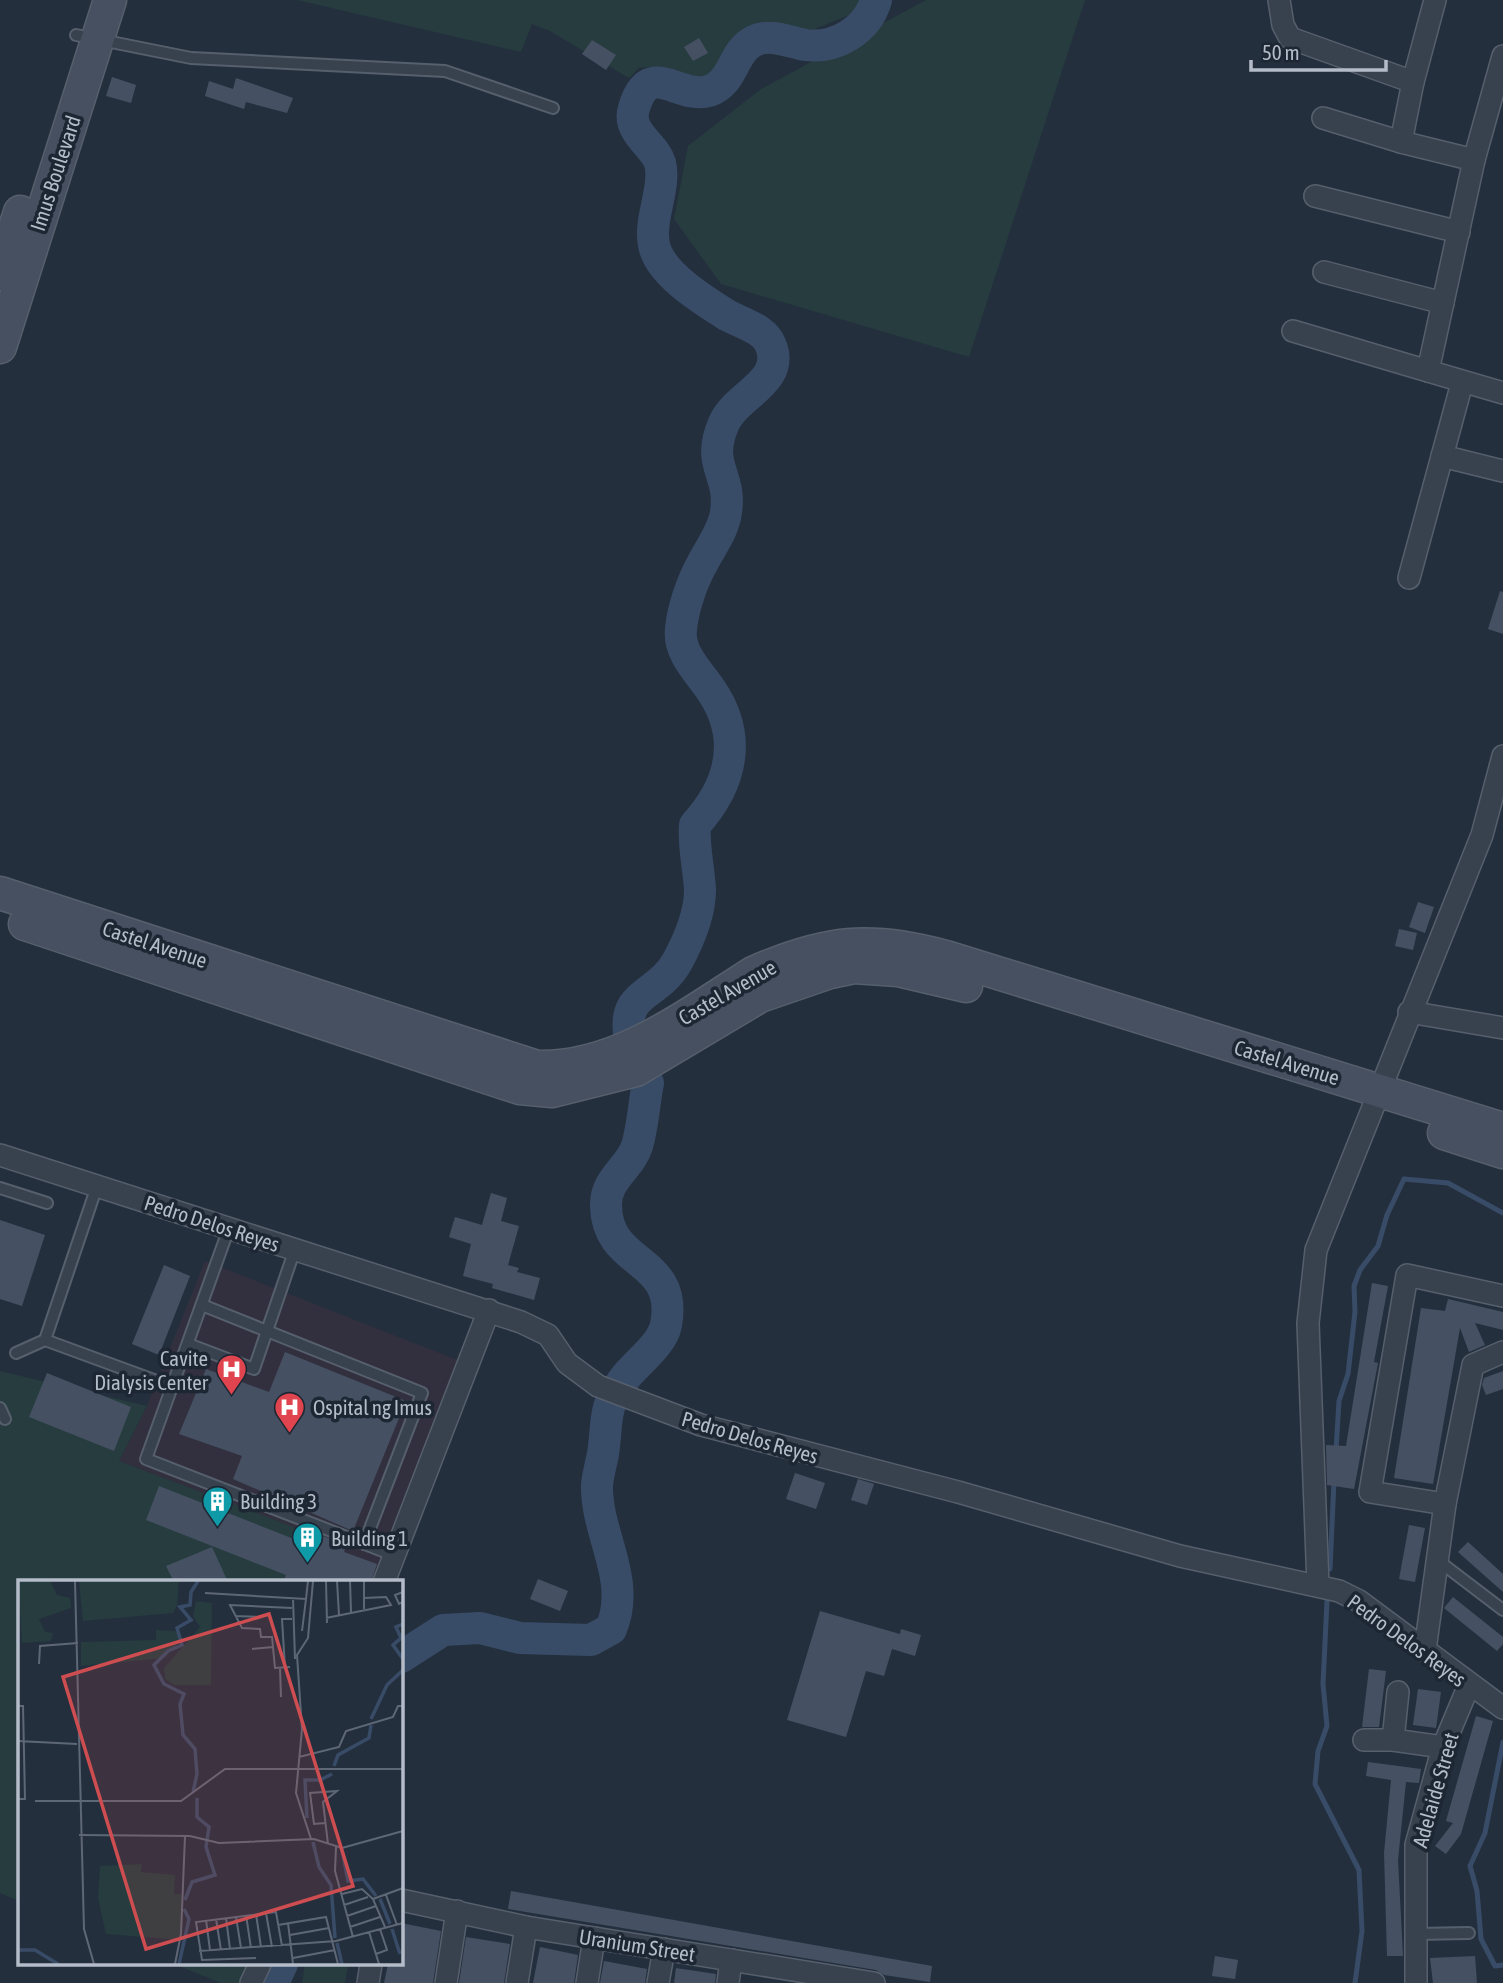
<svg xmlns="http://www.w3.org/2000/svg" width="1503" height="1983" font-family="'Asap Condensed',sans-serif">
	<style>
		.medical { fill: #32303f }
		.green { fill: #263c3f }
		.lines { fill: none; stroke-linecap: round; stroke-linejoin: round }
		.stream { stroke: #394c67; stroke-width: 5 }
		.river { stroke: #394c67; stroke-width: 32 }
		.building { fill: #455162 }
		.lane-casing { stroke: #565f6c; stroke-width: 14 }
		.street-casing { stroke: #565f6c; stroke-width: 24 }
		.secondary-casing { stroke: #565f6c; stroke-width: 35 }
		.lane { stroke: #38414e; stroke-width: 10 }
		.street { stroke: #38414e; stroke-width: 21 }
		.secondary { stroke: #465061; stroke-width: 32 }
		.labels { text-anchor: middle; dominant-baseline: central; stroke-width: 7; stroke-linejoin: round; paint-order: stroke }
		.street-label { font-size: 21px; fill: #b4bcc9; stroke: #1d2633 }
		.poi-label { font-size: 21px; fill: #b4bcc9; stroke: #1d2633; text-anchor: start }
		.inset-river { fill: none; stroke: #394c67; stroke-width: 3.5 }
		.inset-road { fill: none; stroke: #5e6776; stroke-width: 2 }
		.view { fill: #ce4d50; fill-opacity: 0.15; stroke: #ce4d50; stroke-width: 3.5 }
		.inset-edge { fill: none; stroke: #b4bcc9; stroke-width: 3.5 }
	</style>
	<rect width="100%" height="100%" fill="#242f3e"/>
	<!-- medical -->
	<path class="medical" d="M205,1261L475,1367L385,1582H327L341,1546L119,1461L147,1406Z"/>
	<!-- green -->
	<g class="green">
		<path d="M297,0H868L854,13L805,33L759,28L733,49L726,75L719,81L650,67L639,68L629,78L550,31L532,24L521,52Z"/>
		<path d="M926,0H1085L969,357L721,284L674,219L688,146L761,89Z"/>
		<path d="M0,1371L147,1406L119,1461L341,1545L327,1582H19V1901L0,1893Z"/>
		<path d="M174,1964H266L257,1983H221Z"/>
		<path d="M305,1964L348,1966L345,1983H302Z"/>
	</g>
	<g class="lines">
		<!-- stream -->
		<g class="stream">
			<path d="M1336,1450L1339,1401L1348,1374L1355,1312L1354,1286L1360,1270L1378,1246L1387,1215L1404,1179L1448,1183L1503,1213"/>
			<path d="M1330,1569L1334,1481"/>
			<path d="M1327,1601L1323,1684L1327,1726L1318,1751L1315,1784L1359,1870L1362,1931L1355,1983"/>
			<path d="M1503,1742L1485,1833L1470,1866L1477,1891L1481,1939L1495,1966L1503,1965"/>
		</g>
		<!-- river -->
		<g class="river">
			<path d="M629,1032C624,991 658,996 677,962C689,940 700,915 700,890C699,868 693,846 695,825C732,784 743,737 711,690C699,672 678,653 681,629C683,608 692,582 702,564C710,548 724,530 726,512C732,474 705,466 724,423C736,395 785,382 771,346C765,328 740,323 725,314C703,300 668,278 657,254C644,226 667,191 660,163C655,145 626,132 634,108C649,57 678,100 709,91C734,83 732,52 754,41C770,33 789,42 805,45C835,49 867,31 876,0"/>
			<path d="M401,1657L443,1630L480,1628L520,1638L591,1640L611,1629C632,1579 596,1535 597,1485C598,1475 601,1464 603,1454C608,1422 602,1409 624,1379C636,1363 662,1345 666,1325C679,1256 607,1268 606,1206C605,1179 630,1168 637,1146C643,1126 644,1103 648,1083"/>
			<path d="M273,1983L282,1964"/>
		</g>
	</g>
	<!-- building -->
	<g class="building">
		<path d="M699,38L708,53L693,61L684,47Z"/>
		<path d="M592,40L616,55L606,70L582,54Z"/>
		<path d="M112,77L136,85L131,103L106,96Z"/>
		<path d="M236,78L293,98L287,113L246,102L244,109L205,96L209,81L233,89Z"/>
		<path d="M1500,591L1503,592V634L1488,629Z"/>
		<path d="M1418,902L1434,907L1425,933L1409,927Z"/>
		<path d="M1399,929L1417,933L1413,950L1395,946Z"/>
		<path d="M491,1193L507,1198L501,1221L519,1226L508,1265L519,1268L517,1272L540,1278L534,1300L492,1288L493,1284L463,1276L471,1244L449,1237L455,1217L482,1225Z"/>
		<path d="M0,1220L45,1235L22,1306L0,1299Z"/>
		<path d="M164,1265L190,1276L159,1355L132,1344Z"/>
		<path d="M1372,1283L1388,1286L1374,1362L1378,1363L1354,1489L1327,1485L1326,1445L1346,1446Z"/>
		<path d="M1448,1299L1503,1312V1330L1475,1323L1485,1345L1469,1352L1460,1328L1433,1484L1394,1478L1421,1308L1445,1311Z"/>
		<path d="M285,1352L406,1401L353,1531L233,1479L242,1456L179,1434L206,1369L269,1392Z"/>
		<path d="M1503,1371V1389L1486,1395L1482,1385L1484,1378Z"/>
		<path d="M47,1373L131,1407L114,1451L29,1417Z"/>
		<path d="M795,1473L825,1483L816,1509L786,1499Z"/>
		<path d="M858,1479L874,1484L867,1505L851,1500Z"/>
		<path d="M159,1486L299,1541L304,1529L347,1545L344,1552L377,1564L371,1582H283L286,1575L146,1520Z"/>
		<path d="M1409,1525L1425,1528L1415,1582L1399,1579Z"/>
		<path d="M1468,1542L1503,1574V1592L1458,1552Z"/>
		<path d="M212,1547L228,1582H174L166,1566Z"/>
		<path d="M538,1579L568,1591L560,1611L530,1599Z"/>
		<path d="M1453,1597L1503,1637V1644L1497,1651L1444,1608Z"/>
		<path d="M820,1611L900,1634L901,1629L921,1635L915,1656L892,1649L884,1676L866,1671L846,1737L787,1720Z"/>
		<path d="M1369,1669L1386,1671L1379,1727H1362Z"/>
		<path d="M1418,1689L1441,1692L1436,1728L1413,1725Z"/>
		<path d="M1476,1716L1493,1721L1461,1834L1446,1854L1435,1846L1453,1823L1446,1821Z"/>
		<path d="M1368,1762L1421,1769L1419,1783L1406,1782L1398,1860L1403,1956H1387L1384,1853L1391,1780L1366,1776Z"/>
		<path d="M511,1891L932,1966L930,1982L884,1975L876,1970L508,1909Z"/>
		<path d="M401,1923L441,1931L433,1983H384L388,1964L401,1966Z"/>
		<path d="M466,1937L510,1944L504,1983H459Z"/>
		<path d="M540,1947L578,1955L574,1983H533Z"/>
		<path d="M1215,1956L1238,1960L1235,1979L1212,1976Z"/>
		<path d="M1475,1956L1477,1983H1433L1430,1958Z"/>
		<path d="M604,1961L647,1969L645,1983H600Z"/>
		<path d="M676,1968L716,1974L715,1983H674Z"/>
	</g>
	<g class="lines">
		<defs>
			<g id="lane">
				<path d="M76,35L191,58L445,71L553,108"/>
				<path d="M97,1186L45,1340L173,1387"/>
				<path d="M0,1188L47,1203"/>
				<path d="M229,1228L146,1459L393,1555"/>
				<path d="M202,1305L422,1393L364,1544"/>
				<path d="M188,1344L254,1369L295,1249"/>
				<path d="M16,1353L45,1340"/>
				<path d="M0,1408L5,1419"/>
				<path d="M1440,1562L1503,1610"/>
				<path d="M1416,1934L1469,1933"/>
			</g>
			<g id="street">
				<path d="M1279,0L1283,25L1290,38L1413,82L1401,142L1474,160L1428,371L1503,393"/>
				<path d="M1413,82L1435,0"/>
				<path d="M1323,118L1401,142"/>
				<path d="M1474,160L1503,56"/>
				<path d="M1315,196L1459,232"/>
				<path d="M1324,272L1443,303"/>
				<path d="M1293,331L1428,371"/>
				<path d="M1442,456L1503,471"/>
				<path d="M1409,578L1462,383"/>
				<path d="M1409,1012L1503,1028"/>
				<path d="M0,1155L521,1322L548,1335L567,1363L598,1386L701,1425L958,1492L1180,1556L1339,1591L1359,1601L1503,1708"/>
				<path d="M1445,1504L1370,1492L1407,1275L1503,1296"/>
				<path d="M384,1582L489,1310"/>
				<path d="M1318,1585L1308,1323L1316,1250L1482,835L1503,756"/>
				<path d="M1425,1650L1445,1504L1473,1365L1503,1352"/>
				<path d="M1398,1692L1393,1740L1443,1747"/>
				<path d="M1364,1740H1393"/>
				<path d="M401,1900L526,1927L874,1983"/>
				<path d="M251,1983L260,1964"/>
				<path d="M368,1983L371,1964"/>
				<path d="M446,1983L457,1911"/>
				<path d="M517,1983L526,1927"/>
				<path d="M587,1983L594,1938"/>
				<path d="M658,1983L664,1949"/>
				<path d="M728,1983L731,1960"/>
				<path d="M1416,1983V1845L1443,1747L1469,1685"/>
			</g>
			<g id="secondary">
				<path d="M0,274L20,212"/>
				<path d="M0,347L110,0"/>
				<path d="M0,893L537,1067C618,1069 688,1014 753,973C825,941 870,936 946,957L1503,1129"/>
				<path d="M25,924L495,1080L520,1088L552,1091L636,1070L760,996L830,972L854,967L898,970L966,986"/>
				<path d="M1444,1133L1503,1152"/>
			</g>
		</defs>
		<!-- lane casing -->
		<use href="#lane" class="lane-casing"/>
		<!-- street casing -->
		<use href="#street" class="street-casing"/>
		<!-- secondary casing -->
		<use href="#secondary" class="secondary-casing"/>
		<!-- lane -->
		<use href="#lane" class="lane"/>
		<!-- street -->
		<use href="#street" class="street"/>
		<!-- secondary -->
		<use href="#secondary" class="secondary"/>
	</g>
	<!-- icons -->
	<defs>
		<symbol id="hospital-pin" viewBox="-11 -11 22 30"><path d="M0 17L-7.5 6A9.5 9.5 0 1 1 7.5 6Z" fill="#e0444e" stroke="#1d2633"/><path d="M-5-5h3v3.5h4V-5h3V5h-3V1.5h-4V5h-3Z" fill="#fff"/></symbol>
		<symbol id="building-pin" viewBox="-11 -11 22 30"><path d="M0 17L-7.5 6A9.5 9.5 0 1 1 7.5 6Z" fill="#0f9aa8" stroke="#1d2633"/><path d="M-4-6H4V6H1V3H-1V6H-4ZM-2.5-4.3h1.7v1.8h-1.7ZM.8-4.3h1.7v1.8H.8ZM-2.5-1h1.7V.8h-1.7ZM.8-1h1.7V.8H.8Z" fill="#fff"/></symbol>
	</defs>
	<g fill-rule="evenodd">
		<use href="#hospital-pin" x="214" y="1352" width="35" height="47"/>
		<use href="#hospital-pin" x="272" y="1390" width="35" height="47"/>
		<use href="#building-pin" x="200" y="1484" width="35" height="47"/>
		<use href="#building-pin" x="290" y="1520" width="35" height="47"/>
	</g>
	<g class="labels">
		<!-- street labels -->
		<g class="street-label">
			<text transform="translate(55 173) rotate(-72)">Imus Boulevard</text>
			<text transform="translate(155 944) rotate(18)">Castel Avenue</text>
			<text transform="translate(727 992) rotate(-30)">Castel Avenue</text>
			<text transform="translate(1287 1062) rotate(17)">Castel Avenue</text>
			<text transform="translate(212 1223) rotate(18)">Pedro Delos Reyes</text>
			<text transform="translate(750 1437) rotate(16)">Pedro Delos Reyes</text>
			<text transform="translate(1407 1640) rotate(36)">Pedro Delos Reyes</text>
			<text transform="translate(1435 1790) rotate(-74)">Adelaide Street</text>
			<text transform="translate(637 1945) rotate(9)">Uranium Street</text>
		</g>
		<!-- poi labels -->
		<g class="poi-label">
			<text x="208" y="1358" text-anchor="end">Cavite<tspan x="208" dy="24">Dialysis Center</tspan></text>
			<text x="313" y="1407">Ospital ng Imus</text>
			<text x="240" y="1501">Building 3</text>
			<text x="331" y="1538">Building 1</text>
		</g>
	</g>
	<!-- overview -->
	<g transform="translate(18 1580)">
		<rect width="385" height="385" fill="#242f3e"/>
		<path d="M0,1H32L39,15L52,18L53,28L21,39L27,52L35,53L33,61L4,63ZM61,1H161L159,25L155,33L65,41ZM178,21L194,23L193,105H156L147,99L146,88L182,47L175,36ZM138,50L157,51L164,58L147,78L63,86V62L138,60ZM124,284L123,292L157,295L156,314H163V360L88,354L80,318L82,286Z" fill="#263c3f"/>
		<path class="inset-river" d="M385,44L378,47L383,58L375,65L385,79M353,139L369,105L385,90M316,186L320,175L351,158L353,145M175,212L179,194L177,169L165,155L162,124L166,114L146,104L136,85L150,71L164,65L159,48L173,40L162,27L172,25L173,12L180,1M289,238L287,200H302L314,194M295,262L301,287L313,305L317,358M324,270L330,301L345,299L358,316M362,319L372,344M167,320L174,302L197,295L188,267L191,247L179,237V218M374,349L382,374M319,363L324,384M0,370H17L40,384M161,384L171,339L166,329"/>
		<path class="inset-road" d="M57,1L66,349L76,384M308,1L309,43M319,1L321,35M332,1L333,32M346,1V29M385,12L377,15L381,24L385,22M187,13L288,19L290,1M275,18L277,79M217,36L242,37M308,38L373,25L368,17L346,18M284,51L288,19M234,69L255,67M21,84L22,66L60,63M272,87L257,88L254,57H243L242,49L224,48L212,25L274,28M262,88L263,117M267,88L264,39H274M0,126H5L7,219H0M0,161L59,164M281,177L321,167L328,151L375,137L380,126H385M17,221H163L207,189H385M307,243L296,244L292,213L319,211L305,222L310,264M61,255L172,256L201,263L296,259L324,268L385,251M293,259L278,213L284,149L279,75L290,58L295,1M318,267L317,291L335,357M324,314L344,309L355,319L367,347M368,315L379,345M355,319L385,308M326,325L350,317M248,333L254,367M238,334L243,367M228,335L233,368M329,336L358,326M218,337L223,368M208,338L212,369M198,339L203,370M188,340L192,370M270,343L275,384M260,345L308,337L320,384M332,347L362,337M351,352L361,384M272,355L311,348M181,371L318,361L385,343M358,374L369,370L362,349M238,378L184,380L178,342L258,332L264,366M275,378L317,370M157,384L163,354L167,256"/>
		<path class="view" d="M251,34L335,306L128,369L45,97Z"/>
		<rect width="385" height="385" class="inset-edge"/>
	</g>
	<!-- scale -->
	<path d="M1251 60v10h135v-10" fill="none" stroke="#b4bcc9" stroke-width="3.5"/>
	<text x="1262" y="60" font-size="21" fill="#b4bcc9" stroke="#1d2633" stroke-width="5" paint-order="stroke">50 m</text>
</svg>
